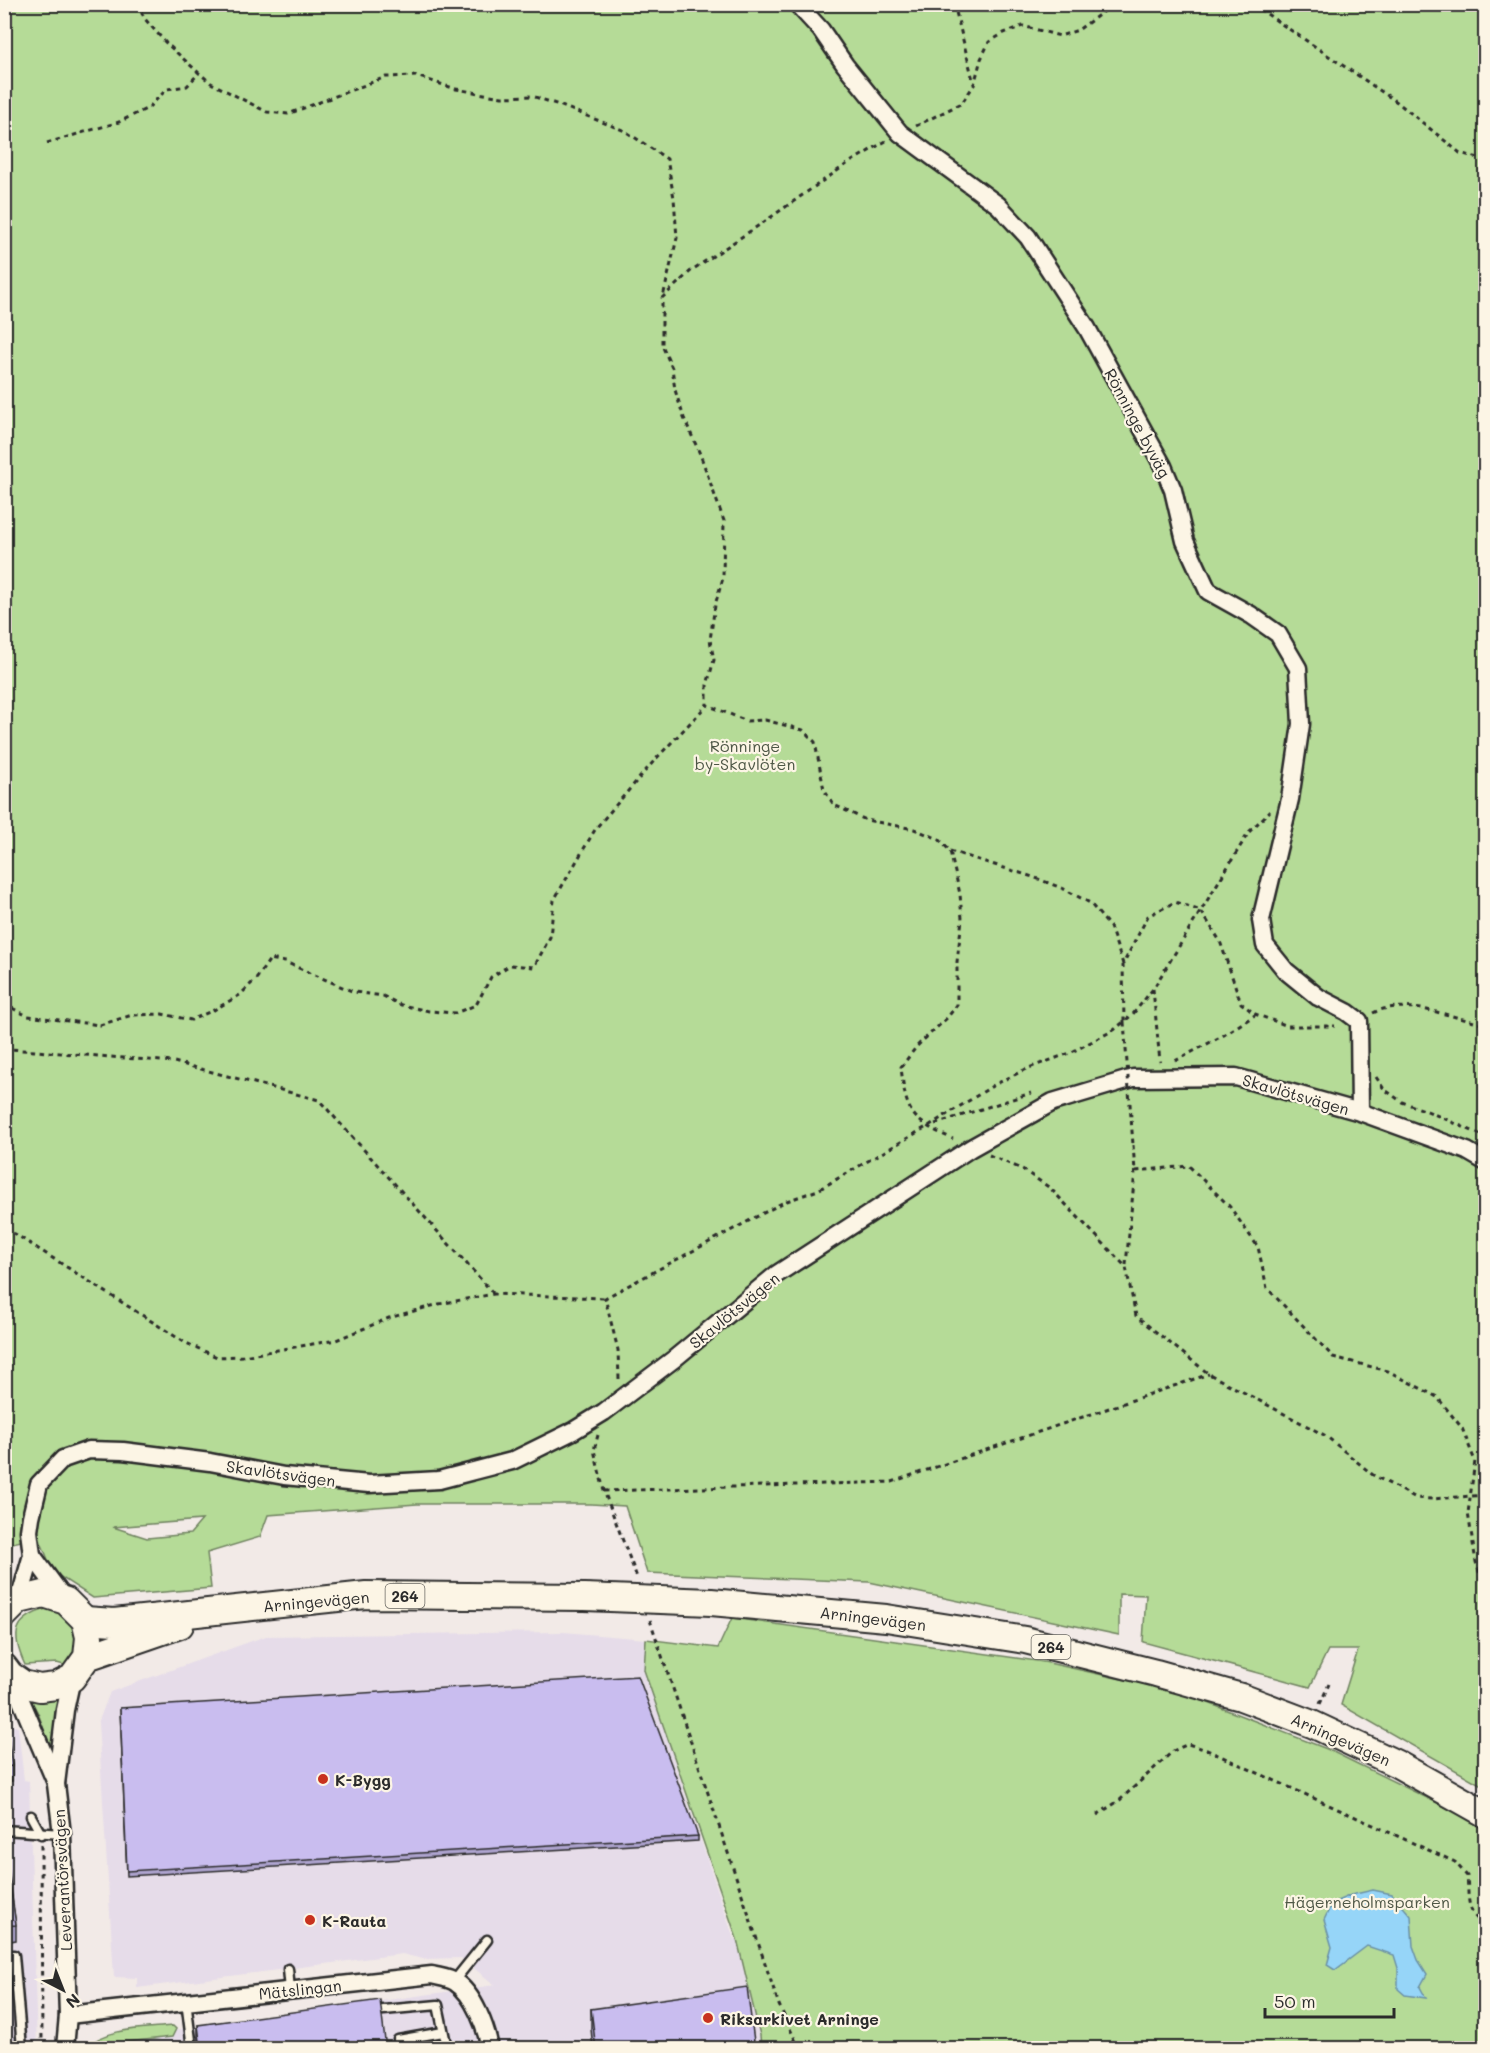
<svg xmlns="http://www.w3.org/2000/svg" width="1490" height="2053" font-family="Mali,sans-serif">
	<style>
		.built { fill: #e6dce9 }
		.green { fill: #b5db97; stroke: #708361; stroke-width: 1.5; fill-rule: evenodd }
		.water { fill: #96d5f8; stroke: #6b91a6; stroke-width: 1.5 }
		.lines { fill: none; stroke-linecap: round; stroke-linejoin: round }
		.service-casing { stroke: #2b2b2b; stroke-width: 13 }
		.minor-casing { stroke: #2b2b2b; stroke-width: 21 }
		.primary-casing { stroke: #2b2b2b; stroke-width: 30 }
		.path { stroke: #2b2b2b; stroke-width: 3; stroke-dasharray: 4.5 4.5; stroke-linecap: butt }
		.service { stroke: #fcf5e5; stroke-width: 8 }
		.minor { stroke: #fcf5e5; stroke-width: 16 }
		.primary { stroke: #fcf5e5; stroke-width: 26 }
		.path-bridge { stroke: #2b2b2b; stroke-width: 3; stroke-dasharray: 4.5 4.5; stroke-linecap: butt }
		.wall { fill: #ada3ce; stroke: #2b2b2b; stroke-width: 1.5 }
		.building { fill: #c9bdef; stroke: #2b2b2b; stroke-width: 1.5 }
		.poi-dot { fill: #c8321e; stroke: #fcf5e5; stroke-width: 2 }
		.labels { text-anchor: middle; dominant-baseline: central; stroke-width: 4.5; stroke-linejoin: round; paint-order: stroke }
		.shield { fill: #fcf5e5; stroke: #6a6863; stroke-width: 1.5 }
		.shield-label { font-size: 15px; font-weight: bold; fill: #2b2b2b }
		.street-label { font-size: 16px; fill: #2b2b2b; stroke: #fcf5e5 }
		.park-label { font-size: 16px; fill: #4e5746; stroke: #fcf5e5 }
		.poi-label { font-size: 16px; font-weight: bold; fill: #2b2b2b; stroke: #fcf5e5; text-anchor: start }
	</style>
	<rect width="100%" height="100%" fill="#f2eae7"/>
	<filter id="ink" filterUnits="userSpaceOnUse"><feTurbulence type="fractalNoise" baseFrequency=".0167" numOctaves="2"/><feDisplacementMap in="SourceGraphic" scale="12" xChannelSelector="R" yChannelSelector="G"/><feConvolveMatrix kernelMatrix="1 2 1 2 8 2 1 2 1" color-interpolation-filters="sRGB"/></filter>
	<g filter="url(#ink)">
		<!-- built -->
		<g class="built">
			<path d="M563,1632L646,1639L644,1670L734,1939H737L760,2035L761,2048H44L495,1985L461,1958L423,1959L402,1954L137,1988V1978L114,1977L98,1723L110,1692L266,1636Z"/>
			<path d="M4,1723L18,1727L24,1780L29,1781L37,2048H5Z"/>
		</g>
		<!-- green -->
		<g class="green">
			<path d="M5,5H1485V1787L1341,1705L1358,1650H1328L1310,1687L1143,1642L1146,1595L1119,1594V1635L869,1582L647,1573L625,1506L591,1504H417L268,1515L260,1537L207,1553L211,1588L93,1598L53,1572L39,1537L12,1543L8,1575L5,1578ZM202,1520L190,1534L147,1538L113,1527Z"/>
			<path d="M49,1608L64,1612L77,1625V1653L67,1666L57,1663L25,1665C10,1633 14,1618 49,1608Z"/>
			<path d="M732,1618L1044,1662L1180,1692L1327,1749L1464,1816L1485,1830V2047L1476,2048H761L760,2035L737,1939L644,1670L646,1639L718,1648Z"/>
			<path d="M28,1695L55,1696L59,1699L55,1725V1760L38,1713Z"/>
			<path d="M173,2026L176,2029L172,2037L109,2044V2048H85C108,2027 143,2029 173,2026Z"/>
		</g>
		<!-- water -->
		<path class="water" d="M1373,1890L1392,1894L1411,1916L1413,1946L1418,1960L1427,1974L1420,1987L1426,1998L1405,1995L1398,1989V1968L1394,1955L1367,1946L1335,1970L1327,1965L1332,1947L1324,1920L1332,1903L1351,1895Z"/>
		<g class="lines">
			<defs>
				<g id="service">
					<path d="M31,1816L41,1834"/>
					<path d="M4,1830L62,1834"/>
					<path d="M4,1955H14L22,2048"/>
					<path d="M288,1969L290,1990"/>
					<path d="M454,1981L487,1940"/>
					<path d="M186,2001L192,2048"/>
					<path d="M373,2011L438,2005L447,2048"/>
					<path d="M398,2040L443,2032"/>
				</g>
				<g id="minor">
					<path d="M797,4L821,30L845,65L900,133L998,205L1028,237L1087,328L1163,466L1173,490L1185,541L1208,591L1251,615L1278,634L1298,668L1301,724L1290,799L1261,920L1265,945L1286,971L1318,997L1347,1012L1359,1021L1360,1112"/>
					<path d="M32,1555L66,1601"/>
					<path d="M19,1600L32,1555L29,1531L31,1517L39,1484L63,1459L89,1450L123,1451L210,1462L284,1476L369,1484L439,1480L512,1461L573,1431L604,1412L674,1359L777,1274L971,1148L1053,1102L1133,1078L1236,1077L1360,1112L1467,1151L1486,1162"/>
					<path d="M11,1677L56,1783"/>
					<path d="M68,2015L432,1975C439,1977 449,1978 455,1982C474,1994 486,2028 490,2048"/>
					<path d="M65,2048L68,2015L62,1834L56,1784L65,1710L72,1678"/>
				</g>
				<g id="primary">
					<path d="M4,1615L19,1600L44,1594L66,1601L85,1620L89,1637L87,1657L72,1678L56,1686L40,1688L23,1684L10,1675L4,1667"/>
					<path d="M85,1620L114,1622L366,1595L585,1597L711,1602L886,1618L1025,1640L1156,1673L1241,1697L1312,1724L1397,1764L1486,1814"/>
					<path d="M87,1657L180,1625"/>
				</g>
			</defs>
			<!-- service casing -->
			<use href="#service" class="service-casing"/>
			<!-- minor casing -->
			<use href="#minor" class="minor-casing"/>
			<!-- primary casing -->
			<use href="#primary" class="primary-casing"/>
			<!-- path -->
			<g class="path">
				<path d="M137,4L145,19L165,42L199,73L211,83L267,112L288,114L386,77L416,76L456,89L502,97L532,96L559,105L625,131L667,159L674,198L677,238L663,297"/>
				<path d="M954,4L974,84"/>
				<path d="M1252,4L1397,102L1460,153L1486,160"/>
				<path d="M916,126L962,103L974,85L981,59L989,42L1004,33L1023,26L1060,36L1078,30L1114,4"/>
				<path d="M886,141L847,164L764,222L692,270L662,298V345L672,368L675,390L684,418L700,454L724,521L723,578L715,605L710,640L714,660L707,685V705L747,721L765,720L803,730L815,742L824,790L834,805L866,820L914,829L939,839L950,851L960,894L962,919L957,962V1005L947,1018L917,1046L901,1067C906,1113 910,1120 953,1139"/>
				<path d="M47,143L119,122L148,108L167,89L187,86L199,73"/>
				<path d="M950,851L1033,877L1064,889L1090,903L1110,927L1123,964"/>
				<path d="M1153,989L1160,1062"/>
				<path d="M4,1004L28,1016L100,1025L132,1015L162,1014L191,1020L214,1010L240,995L257,978L270,959L285,962L354,992L383,996L401,1005L429,1011L455,1013L476,1005L491,977L510,965L534,967L550,937L554,900L596,828L654,761L707,705"/>
				<path d="M1373,1013C1402,997 1455,1018 1486,1025"/>
				<path d="M1124,1022L1123,964L1148,916L1175,902L1201,911L1220,941L1241,1003L1255,1014L1288,1026H1335"/>
				<path d="M4,1051L10,1049L174,1062L319,1100L494,1294"/>
				<path d="M1175,1061L1224,1035L1255,1015"/>
				<path d="M1376,1077L1384,1089L1402,1102L1427,1111L1486,1137"/>
				<path d="M935,1124L1031,1093"/>
				<path d="M1133,1145L1135,1171L1189,1166L1230,1207L1258,1247L1267,1288L1333,1357L1388,1371L1437,1397L1462,1428L1475,1461L1468,1513L1476,1562L1486,1594"/>
				<path d="M989,1155L1022,1169L1050,1188L1126,1267L1136,1316L1209,1374L1326,1436L1373,1475L1416,1498L1432,1499L1486,1495"/>
				<path d="M4,1231L15,1234L184,1342L217,1357L243,1356L336,1340L389,1318L439,1304L494,1294L605,1298"/>
				<path d="M1126,1265L1135,1171"/>
				<path d="M619,1379L618,1350L605,1298L784,1202L818,1190L930,1125L994,1085L1026,1069L1070,1053L1114,1030L1133,1014L1153,989L1249,832L1270,811"/>
				<path d="M598,1435L594,1450L604,1491L638,1580"/>
				<path d="M604,1491L892,1482L1209,1374"/>
				<path d="M650,1620L779,2005L799,2048"/>
				<path d="M1320,1704L1329,1684"/>
				<path d="M1097,1815L1120,1800L1173,1751L1188,1744L1207,1750L1455,1862L1467,1876C1469,1894 1465,1916 1486,1924"/>
				<path d="M41,1845L42,2048"/>
			</g>
			<!-- service -->
			<use href="#service" class="service"/>
			<!-- minor -->
			<use href="#minor" class="minor"/>
			<!-- primary -->
			<use href="#primary" class="primary"/>
			<!-- path-bridge -->
			<path class="path-bridge" d="M1124,1022L1133,1145"/>
		</g>
		<!-- wall -->
		<g class="wall">
			<path d="M120,1708L698,1836V1841L127,1876Z"/>
			<path d="M4,1719L12,1766V1781L4,1782Z"/>
			<path d="M5,1846L16,1925V1940L4,1942Z"/>
			<path d="M591,2009L755,2049H593L591,2029Z"/>
			<path d="M198,2025L386,2049H198Z"/>
		</g>
		<!-- building -->
		<g class="building">
			<path d="M638,1676L698,1836L127,1871L120,1708Z"/>
			<path d="M4,1719H6L12,1766L4,1767Z"/>
			<path d="M4,1846L16,1925L4,1926Z"/>
			<path d="M747,1987L755,2049H596L591,2009Z"/>
			<path d="M380,2000L386,2049H201L198,2025Z"/>
			<path d="M1485,2042V2049H1443V2045Z"/>
		</g>
	</g>
	<!-- markers -->
	<g class="poi-dot">
		<circle cx="323" cy="1779" r="6"/>
		<circle cx="310" cy="1920" r="6"/>
		<circle cx="708" cy="2018" r="6"/>
	</g>
	<g class="labels">
		<!-- shield labels -->
		<g class="shield">
			<rect x="385.5" y="1584" width="39" height="24" rx="4.5"/>
			<rect x="1031.5" y="1635" width="39" height="24" rx="4.5"/>
		</g>
		<g class="shield-label">
			<text x="405" y="1596">264</text>
			<text x="1051" y="1647">264</text>
		</g>
		<!-- street labels -->
		<g class="street-label">
			<text transform="translate(1138 423) rotate(62)">Rönninge byväg</text>
			<text transform="translate(1296 1094) rotate(16)">Skavlötsvägen</text>
			<text transform="translate(734 1310) rotate(-39)">Skavlötsvägen</text>
			<text transform="translate(281 1473) rotate(8)">Skavlötsvägen</text>
			<text transform="translate(316 1601) rotate(-5)">Arningevägen</text>
			<text transform="translate(873 1618) rotate(7)">Arningevägen</text>
			<text transform="translate(1341 1739) rotate(24)">Arningevägen</text>
			<text transform="translate(62 1880) rotate(-93)">Leverantörsvägen</text>
			<text transform="translate(300 1989) rotate(-6)">Mätslingan</text>
		</g>
		<!-- park labels -->
		<g class="park-label">
			<text x="745" y="745">Rönninge<tspan x="745" dy="18">by-Skavlöten</tspan></text>
			<text x="1367" y="1901">Hägerneholmsparken</text>
		</g>
		<!-- poi labels -->
		<g class="poi-label">
			<text x="335" y="1779">K-Bygg</text>
			<text x="322" y="1920">K-Rauta</text>
			<text x="720" y="2018">Riksarkivet Arninge</text>
		</g>
	</g>
	<!-- margin -->
	<rect width="1490" height="2053" fill="none" stroke="#fcf5e5" stroke-width="24"/>
	<rect x="12" y="12" width="1466" height="2029" fill="none" stroke="#2b2b2b" stroke-width="2" filter="url(#ink)"/>
	<!-- north arrow -->
	<g transform="translate(63 1990) rotate(138)" stroke="#fcf5e5" stroke-width="4.5" paint-order="stroke">
	<path d="M0-4.5L10 22L0 15L-10 22Z" fill="#2b2b2b"/>
	<text y="-9" font-size="16" font-weight="bold" text-anchor="middle" fill="#2b2b2b">N</text>
	</g>
	<!-- scale -->
	<path d="M1265 2008v9h129v-9" fill="none" stroke="#2b2b2b" stroke-width="3"/>
	<text x="1274" y="2008" font-size="18" fill="#2b2b2b" stroke="#fcf5e5" stroke-width="4.5" paint-order="stroke">50 m</text>
</svg>
